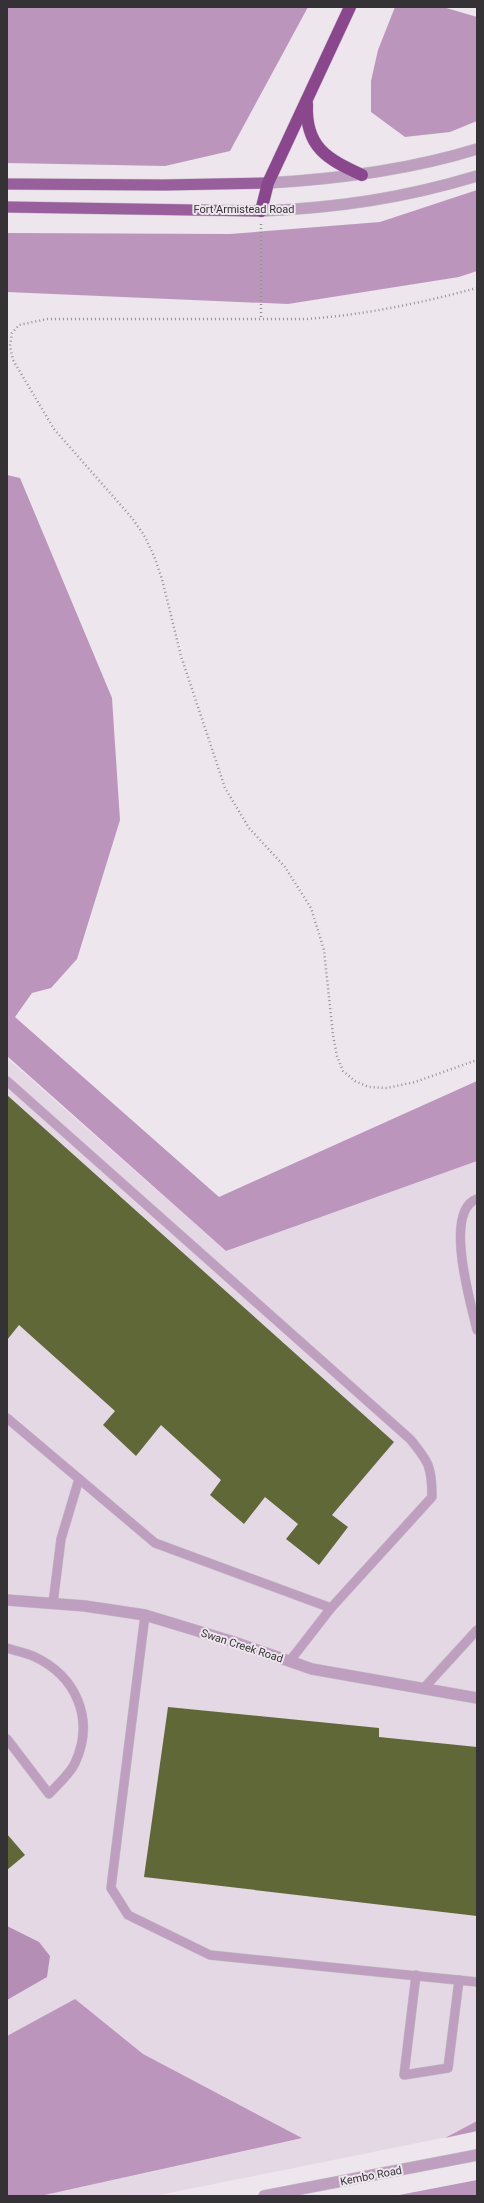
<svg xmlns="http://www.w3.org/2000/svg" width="484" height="2203" font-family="Roboto,sans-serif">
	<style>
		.built { fill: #e5d8e5 }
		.forest { fill: #bc95bd }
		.water { fill: #b48eb5 }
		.building { fill: #616837 }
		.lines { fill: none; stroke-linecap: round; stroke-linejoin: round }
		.service-casing { stroke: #c8c2c8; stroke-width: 10 }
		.minor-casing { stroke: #c8c2c8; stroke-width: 12 }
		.tertiary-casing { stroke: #c8c2c8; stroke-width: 12 }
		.primary-casing { stroke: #c8c2c8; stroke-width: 12 }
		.motorway-casing { stroke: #c8c2c8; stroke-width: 13 }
		.path { stroke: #979297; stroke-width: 2.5; stroke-dasharray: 1 3; stroke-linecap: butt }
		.service { stroke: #bf9fc0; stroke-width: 9 }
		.minor { stroke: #bf9fc0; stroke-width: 11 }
		.tertiary { stroke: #bf9fc0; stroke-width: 11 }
		.primary { stroke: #995f9c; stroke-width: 11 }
		.motorway { stroke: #8b478e; stroke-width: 12 }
		.labels { text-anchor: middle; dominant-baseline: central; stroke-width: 4; stroke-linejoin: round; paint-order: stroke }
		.street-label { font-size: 11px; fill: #353235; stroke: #ede6ed }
	</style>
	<rect width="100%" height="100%" fill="#ede6ed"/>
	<!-- built -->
	<path class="built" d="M7,1058L226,1251L477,1161V2131L154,2196H7Z"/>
	<!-- forest -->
	<g class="forest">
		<path d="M7,7H308L230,151L165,166L7,163Z"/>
		<path d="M395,7H443L477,17V121L450,132L405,137L371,112V81L378,50Z"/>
		<path d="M477,190V271L459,277L288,304L7,292V233L230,234L380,222Z"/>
		<path d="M7,475L20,478L112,698L120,820L77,959L51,988L32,993L15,1017L219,1197L477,1081V1161L226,1251L7,1056Z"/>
		<path d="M75,1999L143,2054L302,2138L40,2196H7V2036Z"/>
		<path d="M477,2121V2131L445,2138Z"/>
		<path d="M477,2180V2196H394Z"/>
	</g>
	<!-- water -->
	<path class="water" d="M7,1926L39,1942L50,1956L47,1977L7,2000Z"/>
	<!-- building -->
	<g class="building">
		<path d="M7,1095L394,1442L332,1515L348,1527L319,1565L286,1539L298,1524L265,1497L244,1524L210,1495L221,1480L161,1425L136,1456L103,1425L115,1411L19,1325L7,1340Z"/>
		<path d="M168,1707L379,1728V1737L477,1747V1916L144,1877Z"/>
		<path d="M7,1834L25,1855L7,1870Z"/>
	</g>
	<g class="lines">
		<defs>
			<g id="service">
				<path d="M7,1081L410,1439C429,1462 432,1467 432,1497L331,1608L289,1662"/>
				<path d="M477,1199C443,1211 471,1304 477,1330"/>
				<path d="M7,1418L155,1543L331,1608"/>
				<path d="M53,1603L61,1539L79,1479"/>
				<path d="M145,1615L111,1888L128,1915L210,1955L477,1982"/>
				<path d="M7,1648C16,1651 25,1653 33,1656C77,1676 95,1720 75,1763C70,1774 57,1785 49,1794L7,1739"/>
				<path d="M423,1689L477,1630"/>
				<path d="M416,1975L404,2075L448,2068L459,1980"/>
			</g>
			<g id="minor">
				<path d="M7,1600L85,1606L145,1615L234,1642L312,1669L477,1698"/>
				<path d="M264,2196L477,2155"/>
			</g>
			<g id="tertiary">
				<path d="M268,183C339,179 409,170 477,149"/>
				<path d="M261,211C337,208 404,198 477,176"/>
			</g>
			<g id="primary">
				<path d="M7,184L164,185L268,183"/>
				<path d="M7,207L261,211"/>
			</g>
			<g id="motorway">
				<path d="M307,104C305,147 327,159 362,175"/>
				<path d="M261,211L268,183L350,7"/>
			</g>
		</defs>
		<!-- service casing -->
		<use href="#service" class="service-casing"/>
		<!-- minor casing -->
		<use href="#minor" class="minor-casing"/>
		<!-- tertiary casing -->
		<use href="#tertiary" class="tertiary-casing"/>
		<!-- primary casing -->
		<use href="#primary" class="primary-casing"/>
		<!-- motorway casing -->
		<use href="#motorway" class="motorway-casing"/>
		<!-- path -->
		<g class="path">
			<path d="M261,224V319"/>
			<path d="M477,288C421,303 364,315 306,319H47L19,325L12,333L10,346L13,360L54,429L132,518L144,535L154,556L162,579L181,656L225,788L249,828L285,867L311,908L324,950L333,1035L337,1056L343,1071L355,1081L369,1087L387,1088L415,1082L477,1060"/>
		</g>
		<!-- service -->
		<use href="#service" class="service"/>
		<!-- minor -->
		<use href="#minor" class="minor"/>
		<!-- tertiary -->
		<use href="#tertiary" class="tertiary"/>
		<!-- primary -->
		<use href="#primary" class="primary"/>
		<!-- motorway -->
		<use href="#motorway" class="motorway"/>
	</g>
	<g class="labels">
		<!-- street labels -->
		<g class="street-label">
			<text x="244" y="209">Fort Armistead Road</text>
			<text transform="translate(242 1646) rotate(18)">Swan Creek Road</text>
			<text transform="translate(371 2176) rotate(-11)">Kembo Road</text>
		</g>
	</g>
	<!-- border -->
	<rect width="484" height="2203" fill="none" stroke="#353235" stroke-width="16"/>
</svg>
